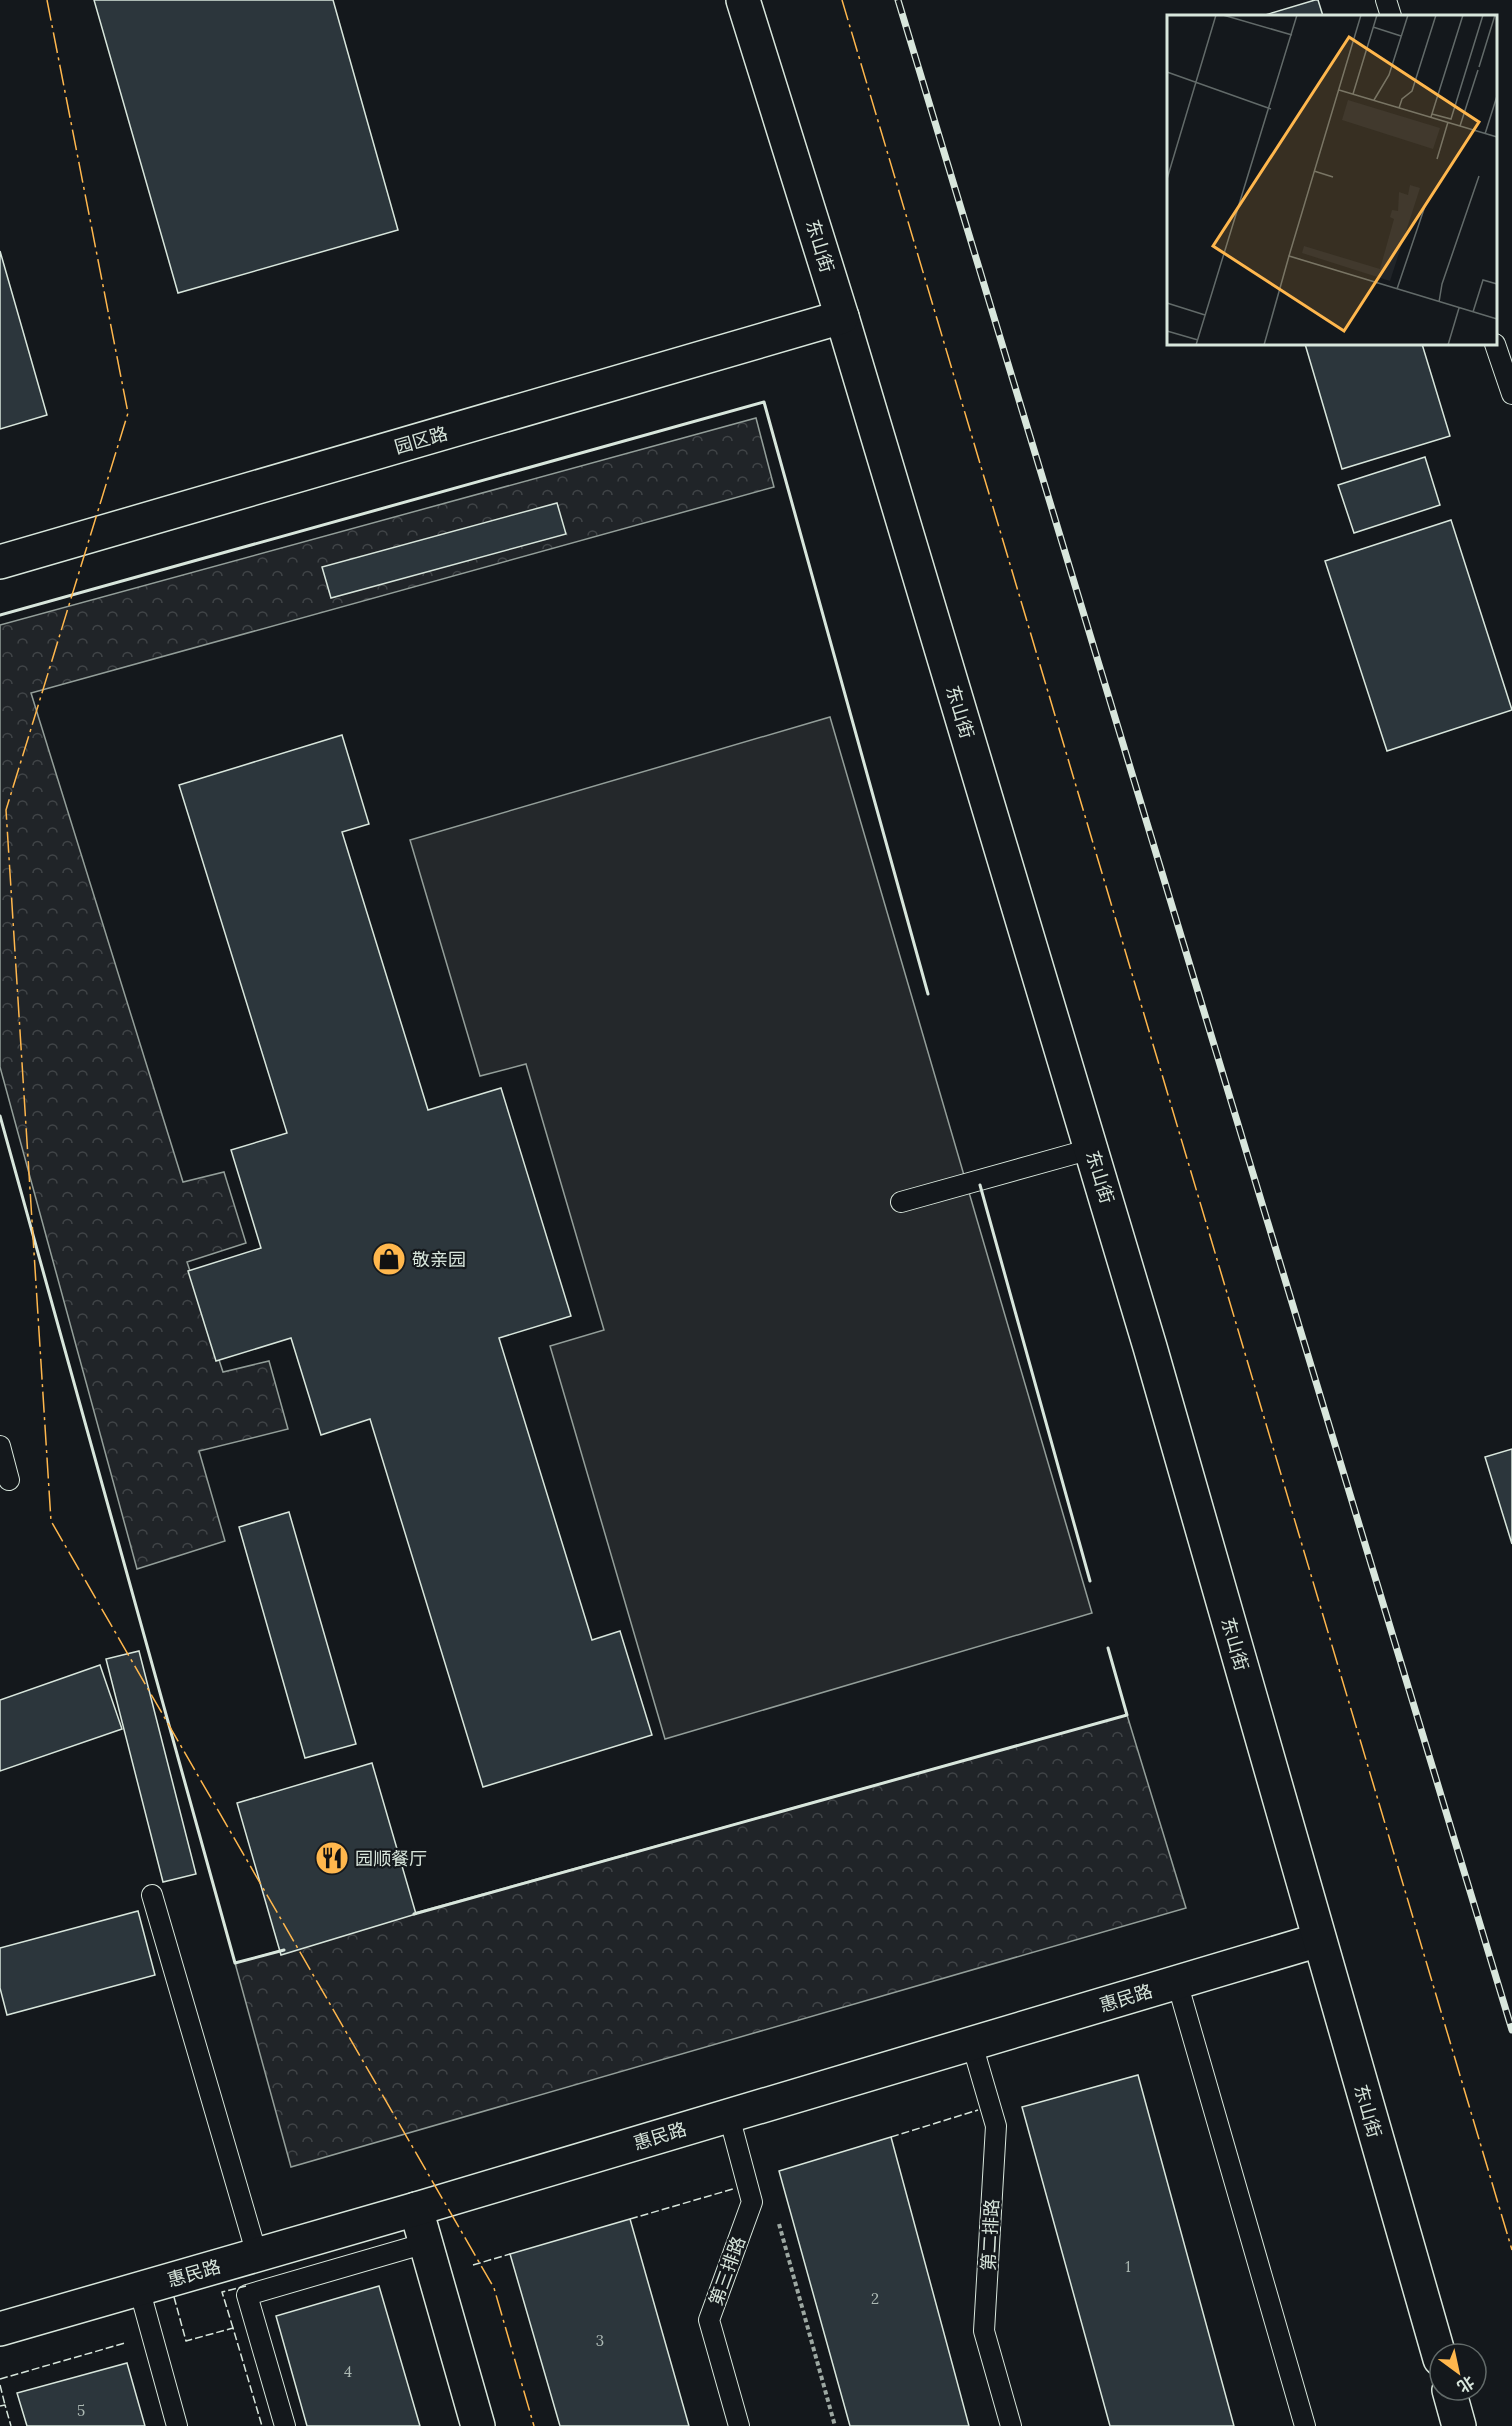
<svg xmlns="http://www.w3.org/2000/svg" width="1512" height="2426" font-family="Lora,'Noto Sans SC',serif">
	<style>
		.forest { fill: url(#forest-crowns); stroke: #939e99; stroke-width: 1.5 }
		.parking { fill: #24282b; stroke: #939e99; stroke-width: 1.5 }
		.building { fill: #2c363c; stroke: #d8e6dc; stroke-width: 1.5 }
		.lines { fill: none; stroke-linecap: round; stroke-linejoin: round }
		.service-casing { stroke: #d8e6dc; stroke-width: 22 }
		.minor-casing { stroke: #d8e6dc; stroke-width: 36 }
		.tertiary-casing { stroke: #d8e6dc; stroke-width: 36 }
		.secondary-casing { stroke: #d8e6dc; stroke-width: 36 }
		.trunk-casing { stroke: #d8e6dc; stroke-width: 36 }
		.path { stroke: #9da8a2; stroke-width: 4; stroke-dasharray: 4.5 3; stroke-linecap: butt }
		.service { stroke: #14181c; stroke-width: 20 }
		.minor { stroke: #14181c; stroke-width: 33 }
		.tertiary { stroke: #14181c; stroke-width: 33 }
		.secondary { stroke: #14181c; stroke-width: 33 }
		.trunk { stroke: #14181c; stroke-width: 33 }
		.rail-casing { stroke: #d8e6dc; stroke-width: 7 }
		.rail { stroke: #14181c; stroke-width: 4.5; stroke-dasharray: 14; stroke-linecap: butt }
		.fence { stroke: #d8e6dc; stroke-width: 1.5; stroke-dasharray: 8 3; stroke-linecap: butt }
		.wall { stroke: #d8e6dc; stroke-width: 3 }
		.power { stroke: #ffb74d; stroke-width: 1.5; stroke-dasharray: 21 4.5 3 4.5; stroke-linecap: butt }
		.labels { text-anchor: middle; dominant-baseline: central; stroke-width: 4.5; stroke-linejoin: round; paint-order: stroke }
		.number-label { font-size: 15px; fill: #adbab4 }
		.street-label { font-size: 18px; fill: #d8e6dc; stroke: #14181c }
		.poi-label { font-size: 18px; fill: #d8e6dc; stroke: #14181c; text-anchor: start }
		.inset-road { fill: none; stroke: #626a69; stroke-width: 1.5 }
		.view { fill: #ffb74d; fill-opacity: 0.15; stroke: #ffb74d; stroke-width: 3 }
		.inset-edge { fill: none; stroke: #d8e6dc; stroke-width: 3 }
	</style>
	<defs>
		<pattern id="forest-crowns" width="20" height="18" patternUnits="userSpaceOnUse" patternTransform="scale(1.5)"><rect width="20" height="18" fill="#202428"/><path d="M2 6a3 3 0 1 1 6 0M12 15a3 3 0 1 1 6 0" fill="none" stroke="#404447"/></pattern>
	</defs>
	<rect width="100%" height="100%" fill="#14181c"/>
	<!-- forest -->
	<g class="forest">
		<path d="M756,418L774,487L31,693L183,1182L224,1172L246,1243L187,1262L223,1372L269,1361L288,1429L199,1451L225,1541L137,1569L0,1067V625Z"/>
		<path d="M1127,1715L1186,1908L291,2167L235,1963Z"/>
	</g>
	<!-- parking -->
	<path class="parking" d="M830,717L1092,1613L665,1739L550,1346L604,1330L526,1064L480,1076L410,840Z"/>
	<!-- building -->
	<g class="building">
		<path d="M94,0H333L398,230L178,293Z"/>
		<path d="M1318,0L1323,16H1262L1315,0Z"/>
		<path d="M0,251L47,415L0,429Z"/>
		<path d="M1305,344H1422L1450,436L1342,469Z"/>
		<path d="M1425,457L1440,505L1354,533L1338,485Z"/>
		<path d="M557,503L566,534L331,598L322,567Z"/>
		<path d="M1451,520L1512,710L1387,751L1325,561Z"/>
		<path d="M342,735L369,824L342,832L428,1110L501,1088L571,1316L499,1338L592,1640L620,1631L652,1735L483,1787L370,1419L321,1435L291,1338L216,1361L188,1271L261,1248L231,1150L287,1133L179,785Z"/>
		<path d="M1512,1449V1544L1485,1457Z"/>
		<path d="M289,1512L356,1744L305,1758L239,1527Z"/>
		<path d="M139,1651L196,1874L163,1882L106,1659Z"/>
		<path d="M100,1665L122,1729L0,1771V1700Z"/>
		<path d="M372,1763L416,1914L281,1955L237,1803Z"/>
		<path d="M138,1911L155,1975L7,2015L0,1988V1948Z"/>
		<path d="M1138,2075L1234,2426H1110L1022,2107Z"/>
		<path d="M891,2137L969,2426H850L779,2171Z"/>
		<path d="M630,2219L689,2426H560L510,2254Z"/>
		<path d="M379,2286L420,2426H307L276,2316Z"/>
		<path d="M127,2363L145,2426H27L17,2393Z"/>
	</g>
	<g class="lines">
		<defs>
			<g id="service">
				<path d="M1386,0L1391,16"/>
				<path d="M1495,344L1512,394"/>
				<path d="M901,1202L1091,1149"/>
				<path d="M0,1446L9,1480"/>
				<path d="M152,1895L257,2255"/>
				<path d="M1177,1982L1305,2426"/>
				<path d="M972,2044L996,2126L984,2331L1011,2426"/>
				<path d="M729,2116L752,2202L709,2320L739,2426"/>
				<path d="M139,2288L177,2426"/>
				<path d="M285,2426L247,2295L426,2243"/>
			</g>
			<path id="minor" d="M416,2209L478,2426"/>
			<path id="tertiary" d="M0,2329L416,2209L1319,1940"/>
			<g id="secondary">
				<path d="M842,317L1150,1347L1440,2359"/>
				<path d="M1449,2390L1459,2426"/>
			</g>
			<path id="trunk" d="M0,562L842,317L743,0"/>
		</defs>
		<!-- service casing -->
		<use href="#service" class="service-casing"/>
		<!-- minor casing -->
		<use href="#minor" class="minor-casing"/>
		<!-- tertiary casing -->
		<use href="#tertiary" class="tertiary-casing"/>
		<!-- secondary casing -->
		<use href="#secondary" class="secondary-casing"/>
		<!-- trunk casing -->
		<use href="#trunk" class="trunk-casing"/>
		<!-- path -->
		<path class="path" d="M779,2224L835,2426"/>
		<!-- service -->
		<use href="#service" class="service"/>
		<!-- minor -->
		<use href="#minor" class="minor"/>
		<!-- tertiary -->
		<use href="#tertiary" class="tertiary"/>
		<!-- secondary -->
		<use href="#secondary" class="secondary"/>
		<!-- trunk -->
		<use href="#trunk" class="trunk"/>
		<defs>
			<path id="rail" d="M898,0L1512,2030"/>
		</defs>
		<!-- rail casing -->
		<use href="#rail" class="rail-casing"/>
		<!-- rail -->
		<use href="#rail" class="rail"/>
		<!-- fence -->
		<g class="fence">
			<path d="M891,2137L978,2110"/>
			<path d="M630,2219L733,2189"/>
			<path d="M473,2265L510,2254"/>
			<path d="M174,2297L186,2341L233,2328L262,2426"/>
			<path d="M233,2328L222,2292L246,2286"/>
			<path d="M0,2379L125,2343"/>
			<path d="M0,2385L5,2405"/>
			<path d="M0,2406L5,2405L11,2426"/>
		</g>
		<!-- wall -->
		<g class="wall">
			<path d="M0,615L764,402L928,994"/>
			<path d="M0,1116L235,1963L284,1950"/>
			<path d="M980,1185L1090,1581"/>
			<path d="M414,1914L1127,1715L1108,1648"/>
		</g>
		<!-- power -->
		<g class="power">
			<path d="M47,0L128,413L6,810L51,1521L494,2288L534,2426"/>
			<path d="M842,0L1512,2250"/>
		</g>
	</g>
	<!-- icons -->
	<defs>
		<symbol id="shop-disc" viewBox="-11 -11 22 22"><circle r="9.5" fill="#ffb74d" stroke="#14181c"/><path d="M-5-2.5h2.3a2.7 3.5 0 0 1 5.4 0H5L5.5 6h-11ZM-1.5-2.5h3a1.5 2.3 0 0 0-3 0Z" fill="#111"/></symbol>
		<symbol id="restaurant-disc" viewBox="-11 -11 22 22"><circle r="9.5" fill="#ffb74d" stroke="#14181c"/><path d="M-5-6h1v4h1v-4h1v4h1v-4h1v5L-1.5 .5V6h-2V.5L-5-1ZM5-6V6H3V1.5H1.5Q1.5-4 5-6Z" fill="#111"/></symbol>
	</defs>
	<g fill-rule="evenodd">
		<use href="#shop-disc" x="370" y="1240" width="38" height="38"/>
		<use href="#restaurant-disc" x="313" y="1839" width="38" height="38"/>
	</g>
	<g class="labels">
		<!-- number labels -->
		<g class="number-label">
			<text x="1128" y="2266">1</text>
			<text x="875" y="2298">2</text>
			<text x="600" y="2340">3</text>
			<text x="348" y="2371">4</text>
			<text x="81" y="2410">5</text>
		</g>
		<!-- street labels -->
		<g class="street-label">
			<text transform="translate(820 246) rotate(73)">东山街</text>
			<text transform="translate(421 440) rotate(-16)">园区路</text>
			<text transform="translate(960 712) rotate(73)">东山街</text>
			<text transform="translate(1100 1177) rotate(73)">东山街</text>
			<text transform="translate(1235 1644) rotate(74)">东山街</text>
			<text transform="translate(1126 1998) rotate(-17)">惠民路</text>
			<text transform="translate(1368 2111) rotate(74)">东山街</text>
			<text transform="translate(660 2136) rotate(-17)">惠民路</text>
			<text transform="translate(990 2235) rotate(-87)">第二排路</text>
			<text transform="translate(727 2271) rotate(-70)">第三排路</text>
			<text transform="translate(194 2273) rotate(-16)">惠民路</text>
		</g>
		<!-- poi labels -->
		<g class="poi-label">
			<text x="412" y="1259">敬亲园</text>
			<text x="355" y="1858">园顺餐厅</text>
		</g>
	</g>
	<!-- overview -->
	<g transform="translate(1167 15)">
		<rect width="330" height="330" fill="#14181c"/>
		<path d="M181,85L273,113L266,134L175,105ZM243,170L253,173L223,266L135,238L137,231L213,254L227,204L223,202L225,195L231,196L232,177L241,180Z" fill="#202428"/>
		<path class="inset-road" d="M56,0L125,20M206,12L234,21M312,52L328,0M0,57L104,94M172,75L330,122M186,79L210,0M207,85L222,60L241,0M232,93L235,84L245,76L269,0M265,99L284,104L316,0M264,102L296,0M293,111L311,55M318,119L330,81M270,144L281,107M147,156L166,162M0,164L49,0M122,241L194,0M230,274L259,188M272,287L275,269L312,161M0,288L38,300M306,297L316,265L330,269M0,316L31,325M29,330L130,0M97,330L122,241L330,304M281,330L292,293"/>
		<path class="view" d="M182,22L312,107L177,316L46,231Z"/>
		<rect width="330" height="330" class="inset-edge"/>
	</g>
	<!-- north arrow -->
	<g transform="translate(1458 2372) rotate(147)"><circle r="28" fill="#14181c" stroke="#626a69" stroke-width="1.5"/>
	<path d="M0-4.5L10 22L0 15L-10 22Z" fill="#ffb74d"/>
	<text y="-9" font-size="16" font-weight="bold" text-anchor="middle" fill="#d8e6dc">北</text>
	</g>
</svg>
